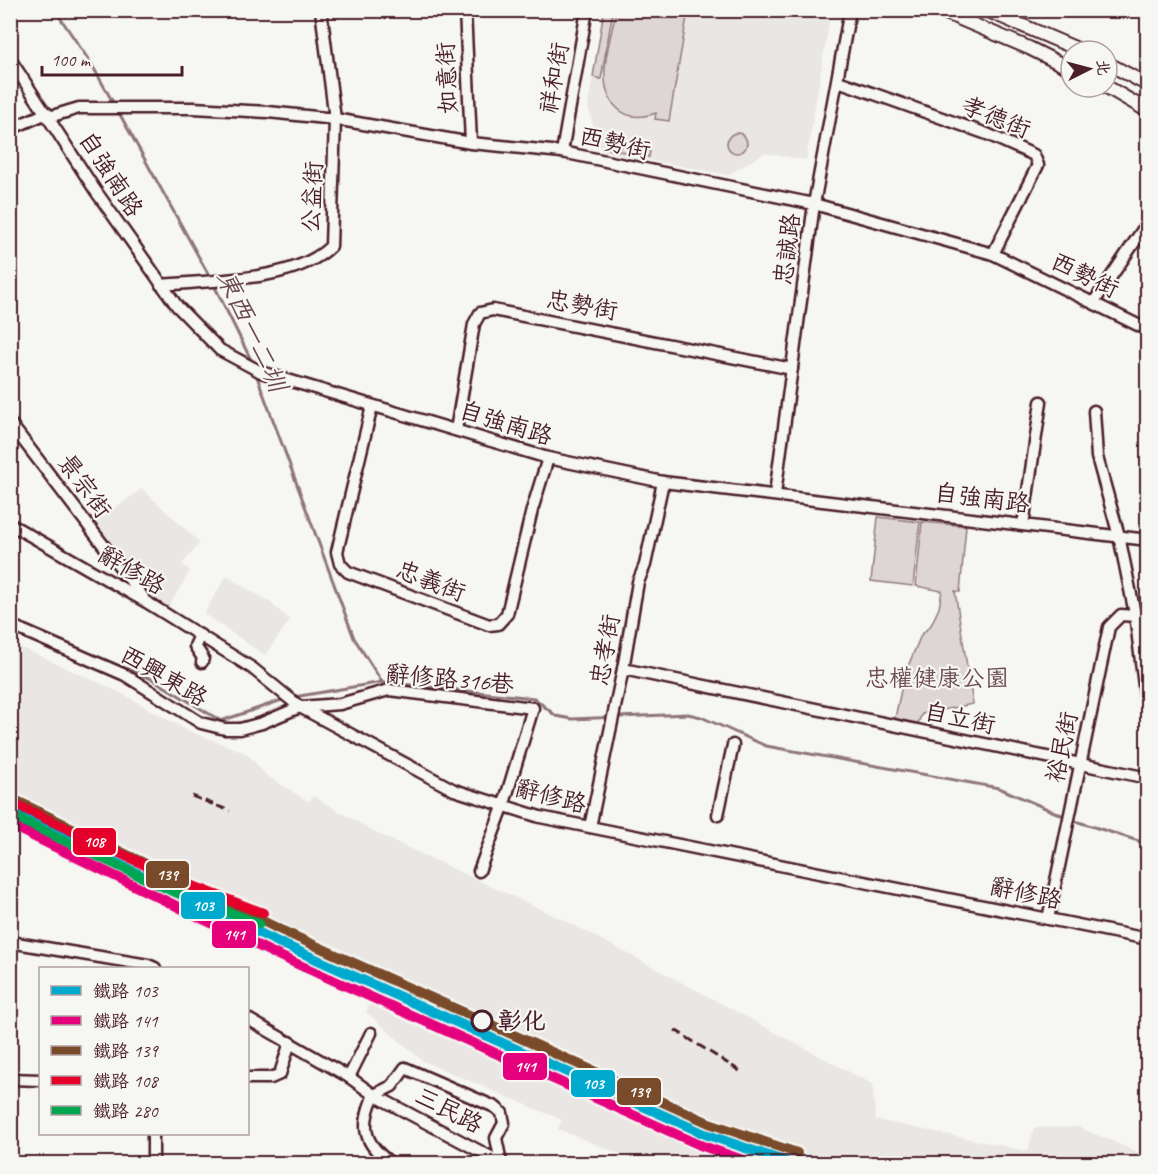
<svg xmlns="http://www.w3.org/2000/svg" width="1158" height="1174" font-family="Caveat,'LXGW WenKai TC',sans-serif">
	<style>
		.built { fill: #e9e6e3 }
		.forest { fill: url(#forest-firs); stroke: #947a80; stroke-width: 1.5 }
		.park { fill: #ddd6d5; stroke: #947a80; stroke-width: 1.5 }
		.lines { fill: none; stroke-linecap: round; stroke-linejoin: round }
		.stream { stroke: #8e747a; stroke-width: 3 }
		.minor-casing { stroke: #4a1f2b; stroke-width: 15 }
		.major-casing { stroke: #4a1f2b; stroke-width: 16 }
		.minor { stroke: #f6f6f2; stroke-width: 10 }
		.major { stroke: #f6f6f2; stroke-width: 12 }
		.rail { stroke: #4a1f2b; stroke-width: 3; stroke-dasharray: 9 4.5; stroke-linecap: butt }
		.rail-1-casing { stroke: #f6f6f2; stroke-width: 15 }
		.rail-2-casing { stroke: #f6f6f2; stroke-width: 15 }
		.rail-3-casing { stroke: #f6f6f2; stroke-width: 15 }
		.rail-4-casing { stroke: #f6f6f2; stroke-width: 15 }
		.rail-5-casing { stroke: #f6f6f2; stroke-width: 15 }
		.rail-1 { stroke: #00a9ce; stroke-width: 10 }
		.rail-2 { stroke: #e5007d; stroke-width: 10 }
		.rail-3 { stroke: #7a4b2a; stroke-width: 10 }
		.rail-4 { stroke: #e4002b; stroke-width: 10 }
		.rail-5 { stroke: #00a651; stroke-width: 10 }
		.stop-dot { fill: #f6f6f2; stroke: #4a1f2b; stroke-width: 3 }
		.labels { text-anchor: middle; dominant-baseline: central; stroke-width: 4.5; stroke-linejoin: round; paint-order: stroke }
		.street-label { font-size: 24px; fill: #4a1f2b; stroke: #f6f6f2 }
		.park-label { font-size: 24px; fill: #6f4d56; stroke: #f6f6f2 }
		.stop-label { font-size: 24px; font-weight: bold; fill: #4a1f2b; stroke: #f6f6f2; text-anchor: start }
		.water-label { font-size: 26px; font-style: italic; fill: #6c4a52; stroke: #f6f6f2 }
		.line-badge { stroke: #f6f6f2; stroke-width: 2 }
		.badge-label { font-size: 16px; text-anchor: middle; font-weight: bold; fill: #fff }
	</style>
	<defs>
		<pattern id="forest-firs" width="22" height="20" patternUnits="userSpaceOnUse" patternTransform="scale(1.5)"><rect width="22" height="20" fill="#ddd6d5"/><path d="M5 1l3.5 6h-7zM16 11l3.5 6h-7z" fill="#bfb7b7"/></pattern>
	</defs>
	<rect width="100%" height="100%" fill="#f6f6f2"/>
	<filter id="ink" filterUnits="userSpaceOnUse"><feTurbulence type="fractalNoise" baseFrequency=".0167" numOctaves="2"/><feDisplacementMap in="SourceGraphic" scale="12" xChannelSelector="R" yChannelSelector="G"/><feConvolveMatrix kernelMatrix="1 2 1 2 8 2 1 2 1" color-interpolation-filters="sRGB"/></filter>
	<g filter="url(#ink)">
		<!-- built -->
		<g class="built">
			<path d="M603,11H831L806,160L764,153L728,175L601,151L588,107Z"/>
			<path d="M142,489L200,543L182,564L190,571L165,613L146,597L88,527Z"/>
			<path d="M226,576L268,601L290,620L265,655L204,614Z"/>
			<path d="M11,643L117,691L186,730L246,753L267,776L309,802L313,796L378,834L568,922L872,1084L876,1120L1028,1151L1034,1128L1078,1127L1147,1156V1163H642L558,1129L562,1120L423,1061L366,1012L376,993L186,900L11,820Z"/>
		</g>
		<!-- forest -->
		<circle class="forest" cx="737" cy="143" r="10"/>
		<!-- park -->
		<g class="park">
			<path d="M604,11H613L601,79L593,77Z"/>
			<path d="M616,11H688L669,121L655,119L656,113C642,118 628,119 617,108C593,85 611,40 616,11Z"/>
			<path d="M610,144L650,151L649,157L609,149Z"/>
			<path d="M878,517L920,522L913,586L871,581Z"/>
			<path d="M922,522L966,526L960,592L955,591L973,704L922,714L917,725L895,718L904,676L921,635L931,625L939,608L942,591L916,586Z"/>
		</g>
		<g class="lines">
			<!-- stream -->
			<g class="stream">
				<path d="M55,10L92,65L115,106"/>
				<path d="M118,111L211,279"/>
				<path d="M214,285L252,362"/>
				<path d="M256,374L354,638L382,682"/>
				<path d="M90,654L152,679L221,721L285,699"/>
				<path d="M294,697L382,682L534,698L556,716L572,719L688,714L701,717L766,746L999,788L1066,817"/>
				<path d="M1072,820L1148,844"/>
			</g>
			<defs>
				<g id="minor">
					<path d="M465,10L471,143"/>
					<path d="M10,59L95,190L177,306L220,350L261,372L548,458L663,482L1148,540"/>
					<path d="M838,81L987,134L1034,155L1038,165L993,254"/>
					<path d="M49,117L79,108H193L268,112L335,119L471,143L562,152L814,204L993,254L1148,330"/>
					<path d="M10,129L47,113"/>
					<path d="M562,152L587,10"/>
					<path d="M161,285C211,280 296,282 331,246L335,119L321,10"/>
					<path d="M1094,302L1148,222"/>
					<path d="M372,406L337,552L340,564L348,572L489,625L498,624L507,614L532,510L548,458"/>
					<path d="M1094,411L1097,457L1119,536L1135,614L1148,717"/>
					<path d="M10,423L143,597"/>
					<path d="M456,430L474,324L480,313L493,310L792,369"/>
					<path d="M775,494L814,204L850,10"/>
					<path d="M10,524L148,603L252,668L300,707L454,790L540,817L1148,939"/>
					<path d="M1023,525L1041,402"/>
					<path d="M10,625L125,675L201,723L225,729H240L262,723L300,707L340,704L389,690L533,708L503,807L479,871"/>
					<path d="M200,635L195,646L203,658L202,662"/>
					<path d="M623,669L1148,778"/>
					<path d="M718,815L733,745"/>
					<path d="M590,827L623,669L638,582L645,565L663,482"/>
					<path d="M1048,919L1109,627L1121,615L1148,617"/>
					<path d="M10,942L148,965L155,968"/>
					<path d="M248,1019L349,1077L374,1095L504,1164"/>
					<path d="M349,1077L371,1033"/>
					<path d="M248,1078H271L280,1074L290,1042"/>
					<path d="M10,1079L40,1080"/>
					<path d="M374,1095L392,1086L405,1068L495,1107L502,1113L504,1123L496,1138L501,1162"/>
					<path d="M374,1095C360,1126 363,1144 392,1164"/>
					<path d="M153,1164V1134"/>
				</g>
				<g id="major">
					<path d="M939,10L1029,48L1071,69"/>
					<path d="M986,10L1082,51"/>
					<path d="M1107,63L1148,85"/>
					<path d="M1107,87L1148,111"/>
				</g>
			</defs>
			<!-- minor casing -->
			<use href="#minor" class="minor-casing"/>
			<!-- major casing -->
			<use href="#major" class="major-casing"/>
			<!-- minor -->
			<use href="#minor" class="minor"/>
			<!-- major -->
			<use href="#major" class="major"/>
			<!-- rail -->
			<g class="rail">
				<path d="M192,796L230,811"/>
				<path d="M675,1030L743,1073"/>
			</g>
			<defs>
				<path id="rail-1" d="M10,811L278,942L705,1134L792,1164"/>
				<path id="rail-2" d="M10,825L273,953L700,1145L754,1164"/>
				<path id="rail-3" d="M15,800L283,931L709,1123L797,1153"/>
				<path id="rail-4" d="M10,802L175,879L263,913"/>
				<path id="rail-5" d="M10,815L170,890L259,924"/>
			</defs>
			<!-- rail-1 casing -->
			<use href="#rail-1" class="rail-1-casing"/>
			<!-- rail-2 casing -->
			<use href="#rail-2" class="rail-2-casing"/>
			<!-- rail-3 casing -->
			<use href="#rail-3" class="rail-3-casing"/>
			<!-- rail-4 casing -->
			<use href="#rail-4" class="rail-4-casing"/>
			<!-- rail-5 casing -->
			<use href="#rail-5" class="rail-5-casing"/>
			<!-- rail-1 -->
			<use href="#rail-1" class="rail-1"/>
			<!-- rail-2 -->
			<use href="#rail-2" class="rail-2"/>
			<!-- rail-3 -->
			<use href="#rail-3" class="rail-3"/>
			<!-- rail-4 -->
			<use href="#rail-4" class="rail-4"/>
			<!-- rail-5 -->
			<use href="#rail-5" class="rail-5"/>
		</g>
	</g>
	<!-- markers -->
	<circle class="stop-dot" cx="482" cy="1021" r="10"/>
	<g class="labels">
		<!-- street labels -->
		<g class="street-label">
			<text transform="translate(447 78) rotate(-93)">如意街</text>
			<text transform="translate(554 78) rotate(-80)">祥和街</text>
			<text transform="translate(996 117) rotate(22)">孝德街</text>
			<text transform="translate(615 143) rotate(13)">西勢街</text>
			<text transform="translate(111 174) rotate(57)">自強南路</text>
			<text transform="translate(312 197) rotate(-87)">公益街</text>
			<text transform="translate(787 249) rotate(-83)">忠誠路</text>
			<text transform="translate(1085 275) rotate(26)">西勢街</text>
			<text transform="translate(582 305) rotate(10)">忠勢街</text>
			<text transform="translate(506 423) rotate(17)">自強南路</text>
			<text transform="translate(85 486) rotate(54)">景宗街</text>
			<text transform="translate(982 498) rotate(7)">自強南路</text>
			<text transform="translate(132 570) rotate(30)">辭修路</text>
			<text transform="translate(431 581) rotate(21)">忠義街</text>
			<text transform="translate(605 650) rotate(-80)">忠孝街</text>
			<text transform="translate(164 676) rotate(30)">西興東路</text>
			<text transform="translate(450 679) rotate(5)">辭修路316巷</text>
			<text transform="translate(960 718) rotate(12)">自立街</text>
			<text transform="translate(1062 747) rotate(-78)">裕民街</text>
			<text transform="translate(551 796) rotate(14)">辭修路</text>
			<text transform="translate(1026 893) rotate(12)">辭修路</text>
			<text transform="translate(449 1110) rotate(27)">三民路</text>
		</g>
		<!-- park labels -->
		<g class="park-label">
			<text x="937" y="678">忠權健康公園</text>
		</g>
		<!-- stop labels -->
		<g class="stop-label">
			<text x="498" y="1021">彰化</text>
		</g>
		<!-- water labels -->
		<g class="water-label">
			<text transform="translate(252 331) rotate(65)">東西一二圳</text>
		</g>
	</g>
	<g class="line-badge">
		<rect x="72" y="827" width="45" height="29" rx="6" fill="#e4002b"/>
		<rect x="145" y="860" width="45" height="29" rx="6" fill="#7a4b2a"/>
		<rect x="180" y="891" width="46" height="29" rx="6" fill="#00a9ce"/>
		<rect x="211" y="920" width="46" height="29" rx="6" fill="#e5007d"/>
		<rect x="502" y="1052" width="46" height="29" rx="6" fill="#e5007d"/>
		<rect x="570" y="1069" width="46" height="29" rx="6" fill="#00a9ce"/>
		<rect x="616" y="1077" width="46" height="29" rx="6" fill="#7a4b2a"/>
	</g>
	<g class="badge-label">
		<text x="94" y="847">108</text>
		<text x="167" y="880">139</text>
		<text x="203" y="911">103</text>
		<text x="234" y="940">141</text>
		<text x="525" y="1072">141</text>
		<text x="593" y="1089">103</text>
		<text x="639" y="1097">139</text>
	</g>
	<!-- margin -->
	<rect width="1158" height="1174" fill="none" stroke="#f6f6f2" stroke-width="36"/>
	<rect x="18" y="18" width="1122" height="1138" fill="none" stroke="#4a1f2b" stroke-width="2" filter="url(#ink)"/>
	<!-- legend -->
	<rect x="39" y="967" width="210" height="168" fill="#f6f6f2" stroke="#b1a0a2" stroke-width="1.5"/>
	<rect x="51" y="986" width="30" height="9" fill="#00a9ce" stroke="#b1a0a2" stroke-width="1.5"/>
	<text x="93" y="997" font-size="18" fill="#4a1f2b">鐵路 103</text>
	<rect x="51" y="1016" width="30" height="9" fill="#e5007d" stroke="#b1a0a2" stroke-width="1.5"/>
	<text x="93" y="1027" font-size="18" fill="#4a1f2b">鐵路 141</text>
	<rect x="51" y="1046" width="30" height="9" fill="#7a4b2a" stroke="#b1a0a2" stroke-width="1.5"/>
	<text x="93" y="1057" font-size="18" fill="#4a1f2b">鐵路 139</text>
	<rect x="51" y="1076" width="30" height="9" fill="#e4002b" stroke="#b1a0a2" stroke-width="1.5"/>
	<text x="93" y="1087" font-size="18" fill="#4a1f2b">鐵路 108</text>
	<rect x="51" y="1106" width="30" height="9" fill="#00a651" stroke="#b1a0a2" stroke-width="1.5"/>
	<text x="93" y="1117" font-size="18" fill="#4a1f2b">鐵路 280</text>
	<!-- north arrow -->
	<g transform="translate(1089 69) rotate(84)"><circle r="28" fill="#f6f6f2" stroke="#b1a0a2" stroke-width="1.5"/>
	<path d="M0-4.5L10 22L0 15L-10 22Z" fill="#4a1f2b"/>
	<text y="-9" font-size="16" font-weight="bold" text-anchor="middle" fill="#4a1f2b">北</text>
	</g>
	<!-- scale -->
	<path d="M42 66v9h140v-9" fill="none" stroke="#4a1f2b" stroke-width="3"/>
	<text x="51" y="66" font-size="18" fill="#4a1f2b" stroke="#f6f6f2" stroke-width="4.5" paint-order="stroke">100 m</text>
</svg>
